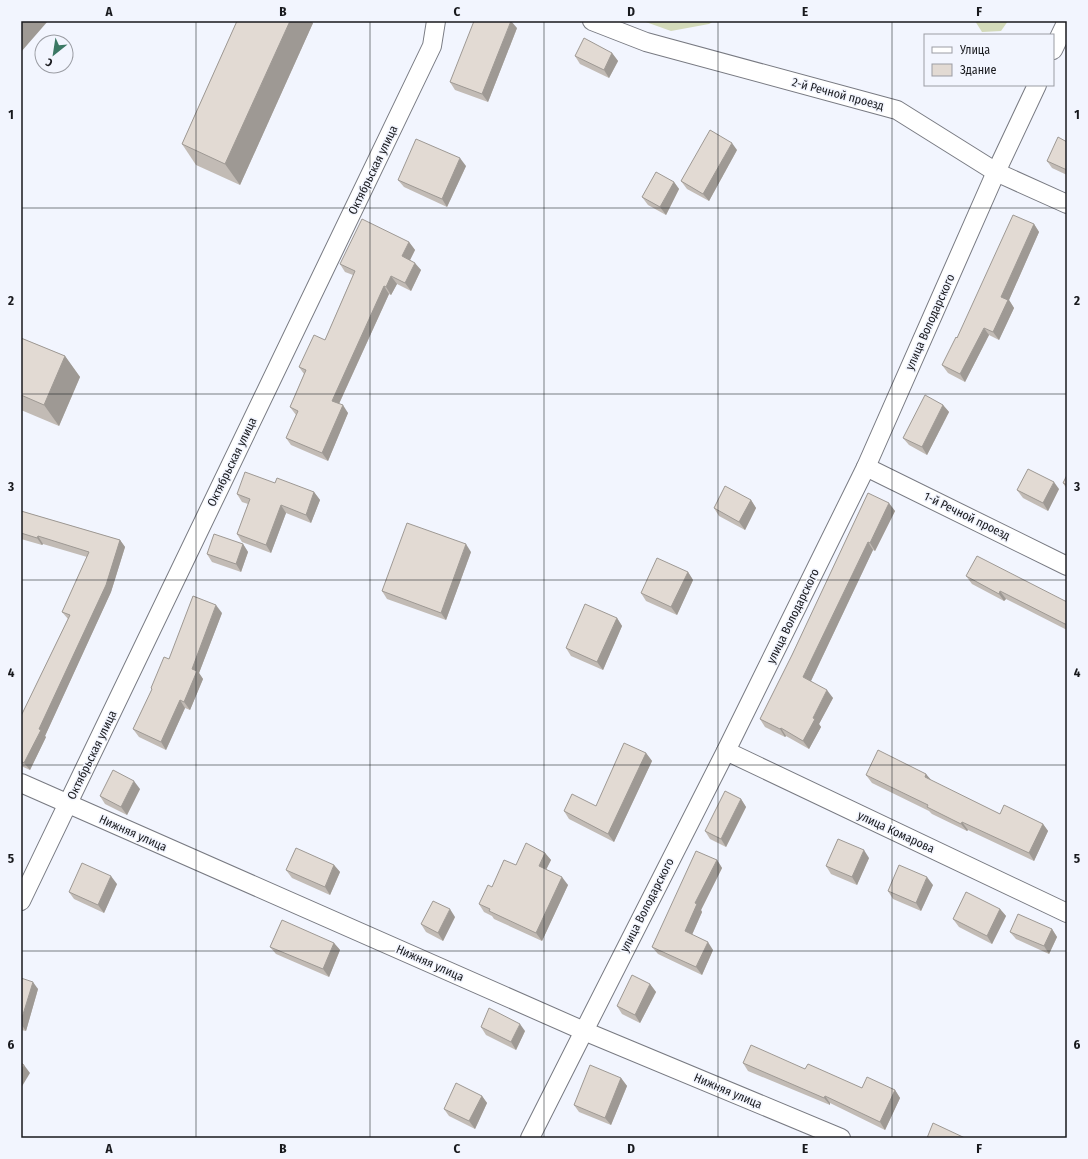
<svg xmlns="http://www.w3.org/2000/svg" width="1088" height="1159" font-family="'Fira Sans Condensed',sans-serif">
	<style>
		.green { fill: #d3daba }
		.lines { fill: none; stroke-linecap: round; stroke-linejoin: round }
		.minor-casing { stroke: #787a82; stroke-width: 20 }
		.minor { stroke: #fff; stroke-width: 18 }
		.wall { fill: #c2bbb5 }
		.shaded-wall { fill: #9e9994 }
		.building { fill: #e2dad3; stroke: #9e9994 }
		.grid { fill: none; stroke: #18191d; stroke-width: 1; stroke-opacity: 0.55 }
		.labels { text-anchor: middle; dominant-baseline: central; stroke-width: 3; stroke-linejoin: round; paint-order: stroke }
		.street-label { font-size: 12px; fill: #18191d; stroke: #f2f5fe }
		.neatline { fill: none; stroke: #18191d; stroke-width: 1.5 }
		.grid-label { font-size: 13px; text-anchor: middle; font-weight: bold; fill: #18191d }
	</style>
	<rect width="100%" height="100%" fill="#f2f5fe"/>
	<!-- green -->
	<g class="green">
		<path d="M643,21H714L709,24L671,31Z"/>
		<path d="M975,21H1008L1001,31L982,32Z"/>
	</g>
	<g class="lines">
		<defs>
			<g id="minor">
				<path d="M592,21L646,42L897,110L996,172L1067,204"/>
				<path d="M1053,50L1067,21"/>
				<path d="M866,467L1067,566"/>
				<path d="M726,751L1067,913"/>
				<path d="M21,783L584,1031L841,1138"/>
				<path d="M21,901L432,46L436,21"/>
				<path d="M530,1138L584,1031L726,751L866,467L996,172L1037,85"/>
			</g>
		</defs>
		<!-- minor casing -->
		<use href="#minor" class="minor-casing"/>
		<!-- minor -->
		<use href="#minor" class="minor"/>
	</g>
	<!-- wall -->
	<g class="wall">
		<path d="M237,21H311L313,23L240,185L196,165L182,144Z"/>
		<path d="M517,28L488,102L455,90L450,82Z"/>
		<path d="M612,53L618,61L609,78L580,64L575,56Z"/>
		<path d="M1067,142V175L1052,168L1047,161Z"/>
		<path d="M737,150L709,201L687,189L681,181Z"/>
		<path d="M466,166L447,207L404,187L398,180Z"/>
		<path d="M674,182L679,189L666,215L648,205L642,197Z"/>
		<path d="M1034,224L1039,232L1009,300L1014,308L999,340L989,335L965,382L948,373L942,365L957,338Z"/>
		<path d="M409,242L415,250L410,260L421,270L411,291L397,284L391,295L389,294L339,404L348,413L328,461L291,445L286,438L296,415L290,407L304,374L299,367L325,340L353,275L345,272L340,264Z"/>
		<path d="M21,338L65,356L80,377L59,426L21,410Z"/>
		<path d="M943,405L949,412L927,455L909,445L903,438Z"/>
		<path d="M1067,475V489L1063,483Z"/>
		<path d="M275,483L314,492L320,500L311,523L286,513L271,553L242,542L237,534L248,504L242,502L237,494Z"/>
		<path d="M1059,489L1048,511L1023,498L1017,490Z"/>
		<path d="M868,493L895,511L875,551L873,550L811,681L833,698L819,724L821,727L809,749L786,736L785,737L765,727L760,719L792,655Z"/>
		<path d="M751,500L756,508L745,530L719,516L714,508Z"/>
		<path d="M21,511L120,540L125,547L111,592L45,736L46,737L30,770L21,766V716L68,619L62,612L87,557L43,544L42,545L21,539Z"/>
		<path d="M243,544L248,552L241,572L212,562L207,554Z"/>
		<path d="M471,552L446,620L387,599L382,591Z"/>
		<path d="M688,572L693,580L677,615L646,601L641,593Z"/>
		<path d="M966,576L1067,602V630L1006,599L1004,601L972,584Z"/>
		<path d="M222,613L199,673L203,679L190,710L185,708L166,750L139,737L133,729L152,689L151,688L169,659Z"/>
		<path d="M617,618L622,626L603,670L571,656L566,648Z"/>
		<path d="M646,753L652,761L614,842L569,819L564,811L596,806Z"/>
		<path d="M926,774L931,781L1000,814L1043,824L1048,831L1034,861L968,830L967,831L932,814L929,811L872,783L866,775Z"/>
		<path d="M140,789L127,815L105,804L100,796Z"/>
		<path d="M741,799L746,807L726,847L710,839L705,831Z"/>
		<path d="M545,853L551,860L546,869L568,885L542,941L494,919L492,916L484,912L479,904L492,887L516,865Z"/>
		<path d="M869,858L857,885L831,874L826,866Z"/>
		<path d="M717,860L722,868L701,910L702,912L692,935L713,950L702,975L658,954L652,947Z"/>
		<path d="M334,865L340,872L330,895L292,878L286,870Z"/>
		<path d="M117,884L104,913L74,899L69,892Z"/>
		<path d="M933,885L921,911L893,899L888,891Z"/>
		<path d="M1000,909L1006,916L992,944L959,927L953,919Z"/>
		<path d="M455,917L443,941L426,932L421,924Z"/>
		<path d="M1052,929L1057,937L1049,954L1016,939L1010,932Z"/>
		<path d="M334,943L340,950L329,977L276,954L270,947Z"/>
		<path d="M21,978L38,989L26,1031L21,1030Z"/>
		<path d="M650,984L656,992L640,1023L622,1014L617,1006Z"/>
		<path d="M481,1027L525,1031L516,1050L486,1035Z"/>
		<path d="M743,1063L805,1069L862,1088L895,1090L900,1098L885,1130L830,1103V1105L748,1071Z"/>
		<path d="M621,1078L627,1086L611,1125L579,1112L574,1105Z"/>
		<path d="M482,1096L487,1103L475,1129L449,1116L444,1109Z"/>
	</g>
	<!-- shaded-wall -->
	<g class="shaded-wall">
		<path d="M21,21H48L21,52Z"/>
		<path d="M290,21H311L313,23L240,185L225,164Z"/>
		<path d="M511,21L517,28L488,102L482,94Z"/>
		<path d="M612,53L618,61L609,78L604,70Z"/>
		<path d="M732,143L737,150L709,201L703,194Z"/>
		<path d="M460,158L466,166L447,207L442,199Z"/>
		<path d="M674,182L679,189L666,215L660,207Z"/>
		<path d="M1034,224L1039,232L1009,300L1014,308L999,340L993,332L1001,297Z"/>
		<path d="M409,242L415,250L408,264L402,256Z"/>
		<path d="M415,263L421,270L411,291L405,283Z"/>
		<path d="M391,276L397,284L391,295L386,287Z"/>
		<path d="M384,286L389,294L337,408L332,401Z"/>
		<path d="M984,328L989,335L965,382L960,374Z"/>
		<path d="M65,356L80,377L59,426L44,405Z"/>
		<path d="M343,405L348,413L328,461L322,453Z"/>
		<path d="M943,405L949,412L927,455L922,447Z"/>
		<path d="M1054,482L1059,489L1048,511L1043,503Z"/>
		<path d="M314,492L320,500L311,523L306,515Z"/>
		<path d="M751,500L756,508L745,530L739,522Z"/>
		<path d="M889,503L895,511L875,551L870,543Z"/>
		<path d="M281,505L286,513L271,553L266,545Z"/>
		<path d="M38,536L43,544L42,545L37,538Z"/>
		<path d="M120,540L125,547L111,592L45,736L46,737L30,770L24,763Z"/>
		<path d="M868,542L873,550L809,685L803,677Z"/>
		<path d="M243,544L248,552L241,572L236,564Z"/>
		<path d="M466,544L471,552L446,620L441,613Z"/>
		<path d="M688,572L693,580L677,615L671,607Z"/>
		<path d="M1000,591L1006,599L1004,601L999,594Z"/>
		<path d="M216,605L222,613L199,673L203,679L190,710L184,702L192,669Z"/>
		<path d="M617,618L622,626L603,670L597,662Z"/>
		<path d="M827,690L833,698L819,724L821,727L809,749L803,741L813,718Z"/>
		<path d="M180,700L185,708L166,750L161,742Z"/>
		<path d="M781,728L786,736L785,737L780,729Z"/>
		<path d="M646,753L652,761L614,842L608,834Z"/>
		<path d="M926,774L932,781L925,777Z"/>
		<path d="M134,781L140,789L127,815L121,807Z"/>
		<path d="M741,799L746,807L726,847L721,839Z"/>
		<path d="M962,822L968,830L967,831L961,824Z"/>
		<path d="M1043,824L1048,831L1034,861L1029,853Z"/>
		<path d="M864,850L869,858L857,885L852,877Z"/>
		<path d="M545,853L551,860L544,874L539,866Z"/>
		<path d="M717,860L722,868L701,910L702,912L690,939L685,931L695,903Z"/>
		<path d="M334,865L340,872L330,895L325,887Z"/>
		<path d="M111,876L117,884L104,913L98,905Z"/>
		<path d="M562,877L568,885L542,941L536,933Z"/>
		<path d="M927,877L933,885L921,911L916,903Z"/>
		<path d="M450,909L455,917L443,941L438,933Z"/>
		<path d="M1000,909L1006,916L992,944L987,936Z"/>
		<path d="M1052,929L1057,937L1049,954L1044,946Z"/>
		<path d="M708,942L713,950L702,975L696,967Z"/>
		<path d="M334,943L340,950L329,977L323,969Z"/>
		<path d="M33,982L38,989L26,1031L21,1024V1021Z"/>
		<path d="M650,984L656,992L640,1023L635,1015Z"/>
		<path d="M520,1024L525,1031L516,1050L511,1042Z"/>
		<path d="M24,1065L30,1073L21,1088V1071Z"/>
		<path d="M621,1078L627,1086L611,1125L605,1118Z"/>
		<path d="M895,1090L900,1098L885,1130L880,1122Z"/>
		<path d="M482,1096L487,1103L475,1129L469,1121Z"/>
		<path d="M825,1096L830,1103V1105L824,1098Z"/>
	</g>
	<!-- building -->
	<g class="building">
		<path d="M237,21H290L225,164L182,144Z"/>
		<path d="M474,21H511L482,94L450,82Z"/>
		<path d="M584,38L612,53L604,70L575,56Z"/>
		<path d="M710,130L732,143L703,194L681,181Z"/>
		<path d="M1058,137L1067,142V170L1047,161Z"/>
		<path d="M416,139L460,158L442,199L398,180Z"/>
		<path d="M656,172L674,182L660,207L642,197Z"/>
		<path d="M1013,215L1034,224L1001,297L1008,300L993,332L984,328L960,374L942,365L956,337L957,338Z"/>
		<path d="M362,219L409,242L402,256L415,263L405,283L391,276L386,287L384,286L332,401L343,405L322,453L286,438L298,411L290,407L306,370L299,367L314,335L325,340L355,271L340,264Z"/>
		<path d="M21,338L65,356L44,405L21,395Z"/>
		<path d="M925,395L943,405L922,447L903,438Z"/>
		<path d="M1028,469L1054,482L1043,503L1017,490Z"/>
		<path d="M245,472L275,483L277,478L314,492L306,515L281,505L266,545L237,534L250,499L237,494Z"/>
		<path d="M1067,475V485L1063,483Z"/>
		<path d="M725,486L751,500L739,522L714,508Z"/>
		<path d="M868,493L889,503L870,543L868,542L803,677L827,690L813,718L815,719L803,741L781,728L780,729L760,719L792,655Z"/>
		<path d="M21,511L120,540L106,585L39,729L41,730L24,763L21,761V716L70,615L62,612L89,552L38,536L37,538L21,533Z"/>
		<path d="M407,523L466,544L441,613L382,591Z"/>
		<path d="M214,534L243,544L236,564L207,554Z"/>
		<path d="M977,556L1067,602V625L1000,591L999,594L966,576Z"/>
		<path d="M657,558L688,572L671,607L641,593Z"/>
		<path d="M193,596L216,605L192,669L197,671L184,702L180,700L161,742L133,729L152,689L151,688L164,657L169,659Z"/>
		<path d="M585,604L617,618L597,662L566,648Z"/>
		<path d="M624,743L646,753L608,834L564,811L572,794L596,806Z"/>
		<path d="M878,750L926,774L925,777L1000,814L1004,805L1043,824L1029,853L962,822L961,824L927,807L928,805L866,775Z"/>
		<path d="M113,770L134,781L121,807L100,796Z"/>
		<path d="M725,791L741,799L721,839L705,831Z"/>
		<path d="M838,839L864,850L852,877L826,866Z"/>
		<path d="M526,843L545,853L539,866L562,877L536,933L489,911L490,909L479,904L488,885L492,887L504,860L516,865Z"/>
		<path d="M296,848L334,865L325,887L286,870Z"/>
		<path d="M696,851L717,860L695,903L697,904L685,931L708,942L696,967L652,947Z"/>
		<path d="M82,863L111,876L98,905L69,892Z"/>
		<path d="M899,865L927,877L916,903L888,891Z"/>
		<path d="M966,892L1000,909L987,936L953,919Z"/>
		<path d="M433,901L450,909L438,933L421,924Z"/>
		<path d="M1018,914L1052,929L1044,946L1010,932Z"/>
		<path d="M282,920L334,943L323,969L270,947Z"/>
		<path d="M632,975L650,984L635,1015L617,1006Z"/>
		<path d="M21,978L33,982L21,1021Z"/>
		<path d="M489,1008L520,1024L511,1042L481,1027Z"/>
		<path d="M751,1045L805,1069L808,1064L862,1088L867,1077L895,1090L880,1122L825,1096L824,1098L743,1063Z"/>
		<path d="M21,1063L24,1065L21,1071Z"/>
		<path d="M590,1065L621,1078L605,1118L574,1105Z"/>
		<path d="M456,1083L482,1096L469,1121L444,1109Z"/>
		<path d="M933,1123L965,1138H927Z"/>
	</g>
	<!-- grid -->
	<path class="grid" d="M196,21V1138M370,21V1138M544,21V1138M718,21V1138M892,21V1138M21,208H1067M21,394H1067M21,580H1067M21,765H1067M21,951H1067"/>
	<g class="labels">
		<!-- street labels -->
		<g class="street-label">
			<text transform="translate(838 94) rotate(15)">2-й Речной проезд</text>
			<text transform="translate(373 170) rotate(-64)">Октябрьская улица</text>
			<text transform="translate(930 322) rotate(-66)">улица Володарского</text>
			<text transform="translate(232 462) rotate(-64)">Октябрьская улица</text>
			<text transform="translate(967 516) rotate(26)">1-й Речной проезд</text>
			<text transform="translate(793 616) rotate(-64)">улица Володарского</text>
			<text transform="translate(92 755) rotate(-64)">Октябрьская улица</text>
			<text transform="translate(896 832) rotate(25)">улица Комарова</text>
			<text transform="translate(133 833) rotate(24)">Нижняя улица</text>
			<text transform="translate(647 905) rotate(-63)">улица Володарского</text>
			<text transform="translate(430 963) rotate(24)">Нижняя улица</text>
			<text transform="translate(728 1091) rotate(23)">Нижняя улица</text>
		</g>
	</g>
	<!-- border -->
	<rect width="1088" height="1159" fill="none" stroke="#f2f5fe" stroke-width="44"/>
	<!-- legend -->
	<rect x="924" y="34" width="130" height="52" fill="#f2f5fe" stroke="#9b9da4"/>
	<rect x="932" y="47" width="20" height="6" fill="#ffffff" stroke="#9b9da4"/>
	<text x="960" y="54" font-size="12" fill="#18191d">Улица</text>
	<rect x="932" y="64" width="20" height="12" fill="#e2dad3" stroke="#9b9da4"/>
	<text x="960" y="74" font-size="12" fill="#18191d">Здание</text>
	<!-- north arrow -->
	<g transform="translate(54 54) rotate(210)"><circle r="19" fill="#f2f5fe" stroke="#9b9da4"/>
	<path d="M0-3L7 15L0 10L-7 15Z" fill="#3b7864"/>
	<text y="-6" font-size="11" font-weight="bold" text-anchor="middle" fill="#18191d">С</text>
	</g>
	<rect x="22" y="22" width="1044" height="1115" class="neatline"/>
	<g class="grid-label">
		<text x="109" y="16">A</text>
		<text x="283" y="16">B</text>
		<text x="457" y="16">C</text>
		<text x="631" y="16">D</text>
		<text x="805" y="16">E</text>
		<text x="979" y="16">F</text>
		<text x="11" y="119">1</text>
		<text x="1077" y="119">1</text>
		<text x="11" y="305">2</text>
		<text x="1077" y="305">2</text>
		<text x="11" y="491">3</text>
		<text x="1077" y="491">3</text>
		<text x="11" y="677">4</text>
		<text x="1077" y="677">4</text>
		<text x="11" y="863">5</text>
		<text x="1077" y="863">5</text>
		<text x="11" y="1049">6</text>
		<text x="1077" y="1049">6</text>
		<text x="109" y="1153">A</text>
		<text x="283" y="1153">B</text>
		<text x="457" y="1153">C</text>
		<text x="631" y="1153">D</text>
		<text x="805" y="1153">E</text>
		<text x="979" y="1153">F</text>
	</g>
</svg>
